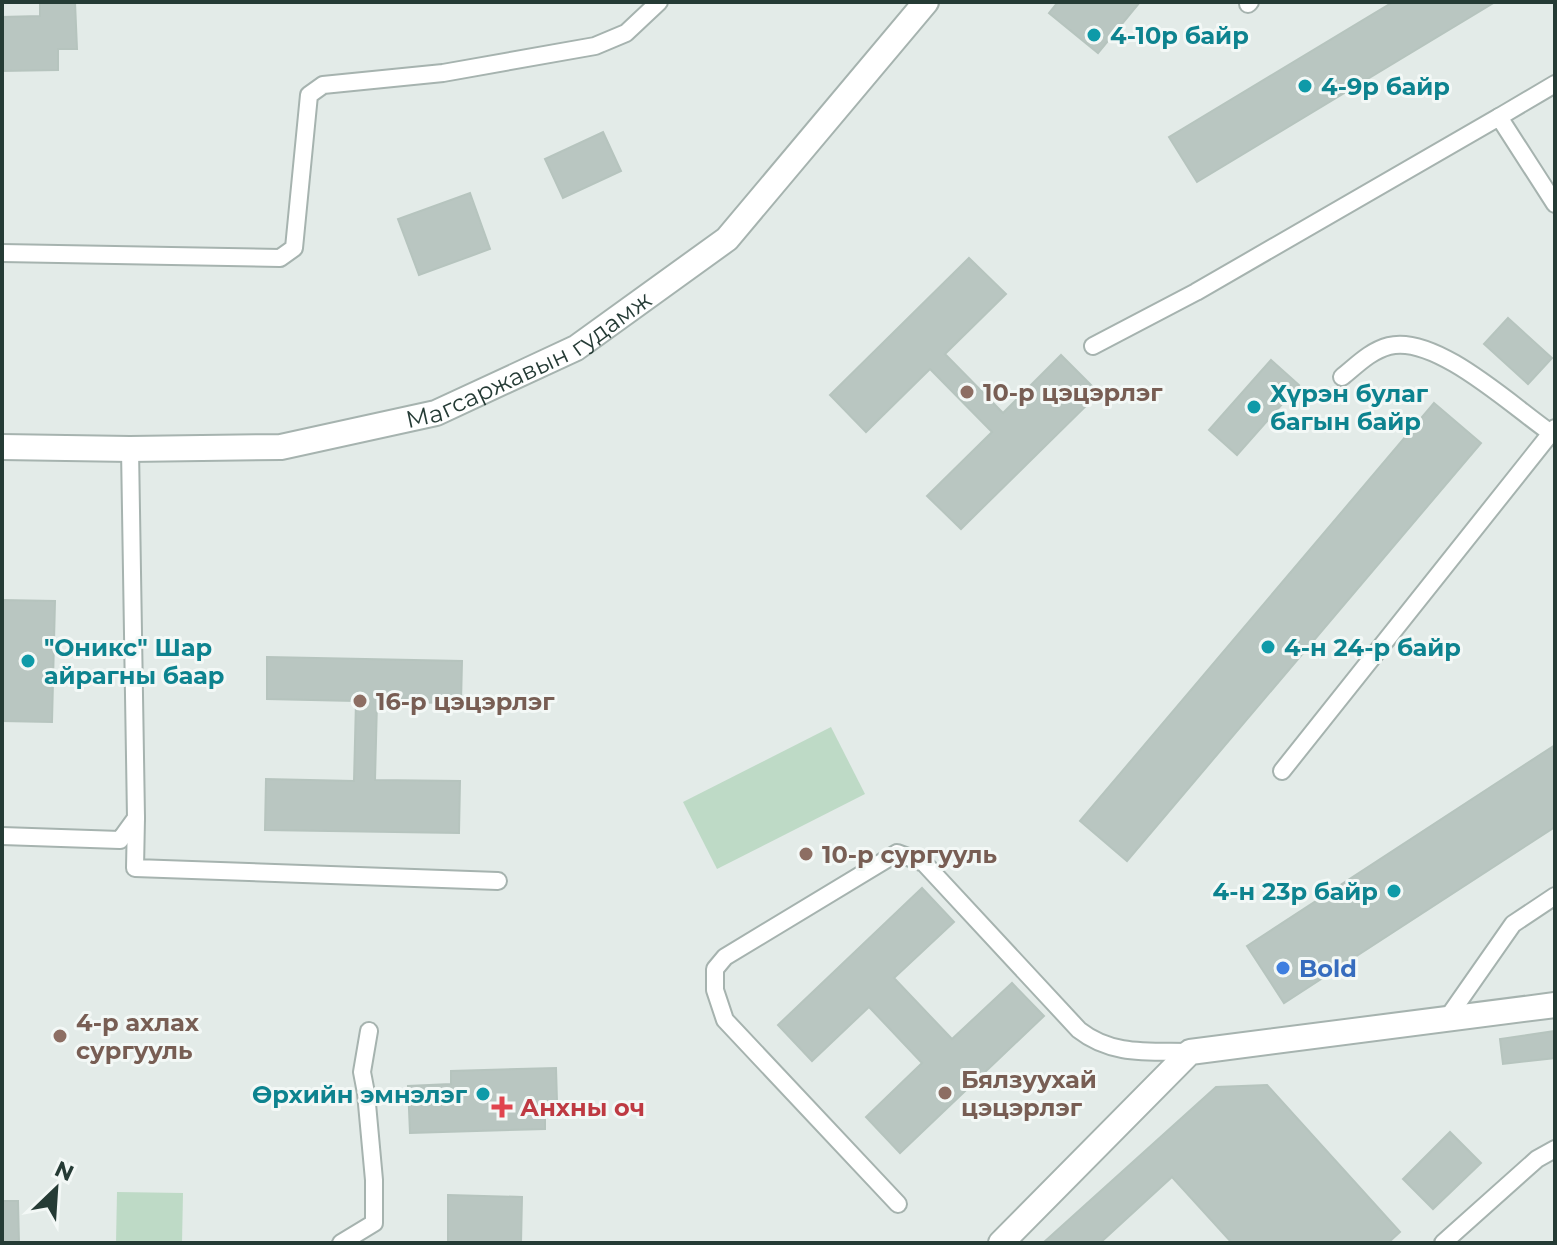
<svg xmlns="http://www.w3.org/2000/svg" width="1557" height="1245" font-family="Montserrat,sans-serif">
	<style>
		.green { fill: #bedac6 }
		.building { fill: #b9c6c1; stroke: #b6c4be; stroke-width: 2 }
		.lines { fill: none; stroke-linecap: round; stroke-linejoin: round }
		.service-casing { stroke: #a6b3af; stroke-width: 20 }
		.minor-casing { stroke: #a6b3af; stroke-width: 28 }
		.service { stroke: #fff; stroke-width: 16 }
		.minor { stroke: #fff; stroke-width: 24 }
		.culture-dot { fill: #0f9aa8; stroke: #f3f8f6; stroke-width: 3 }
		.education-dot { fill: #8d6e63; stroke: #f3f8f6; stroke-width: 3 }
		.shop-dot { fill: #3f7fe0; stroke: #f3f8f6; stroke-width: 3 }
		.health-dot { fill: #e0444e; stroke: #f3f8f6; stroke-width: 3 }
		.labels { text-anchor: middle; dominant-baseline: central; stroke-width: 6; stroke-linejoin: round; paint-order: stroke }
		.culture-label { font-size: 24px; font-weight: bold; fill: #0d838f; stroke: #f3f8f6; text-anchor: start }
		.street-label { font-size: 24px; fill: #253b35; stroke: #f3f8f6 }
		.education-label { font-size: 24px; font-weight: bold; fill: #785e54; stroke: #f3f8f6; text-anchor: start }
		.shop-label { font-size: 24px; font-weight: bold; fill: #366cbe; stroke: #f3f8f6; text-anchor: start }
		.health-label { font-size: 24px; font-weight: bold; fill: #be3a42; stroke: #f3f8f6; text-anchor: start }
	</style>
	<rect width="100%" height="100%" fill="#e3ebe8"/>
	<!-- green -->
	<g class="green">
		<path d="M831,727L865,794L717,869L683,802Z"/>
		<path d="M117,1192L183,1193L182,1243H116Z"/>
	</g>
	<!-- building -->
	<g class="building">
		<path d="M40,2H75L77,49H58V70L2,71V17L40,16Z"/>
		<path d="M1058,2H1140L1098,53L1049,13Z"/>
		<path d="M1393,2H1495L1197,182L1169,137Z"/>
		<path d="M603,132L621,171L563,198L545,159Z"/>
		<path d="M470,193L490,249L419,275L398,219Z"/>
		<path d="M969,258L1006,294L945,354L1003,413L1061,355L1099,393L961,529L927,496L992,432L930,369L866,432L830,395Z"/>
		<path d="M1508,318L1552,358L1528,384L1484,344Z"/>
		<path d="M1271,360L1299,385L1237,455L1209,430Z"/>
		<path d="M1434,403L1481,443L1127,861L1080,821Z"/>
		<path d="M2,600L55,601L52,722L2,721Z"/>
		<path d="M267,657L462,661L461,703L377,702L375,780L460,781L459,833L265,830L266,779L354,781L356,701L267,699Z"/>
		<path d="M1555,745V827L1284,1003L1247,946Z"/>
		<path d="M922,888L954,922L894,978L952,1039L1012,983L1044,1016L900,1153L866,1117L922,1063L869,1007L812,1061L778,1025Z"/>
		<path d="M1555,1031V1058L1503,1064L1500,1039Z"/>
		<path d="M556,1068L557,1102L545,1103V1129L410,1133L408,1086L451,1084V1071Z"/>
		<path d="M1267,1085L1400,1232L1388,1243H1232L1172,1177L1100,1243H1043L1216,1087Z"/>
		<path d="M1450,1132L1481,1163L1433,1209L1403,1179Z"/>
		<path d="M448,1195L522,1197L521,1243H448Z"/>
		<path d="M2,1201H18L19,1243H2Z"/>
	</g>
	<g class="lines">
		<defs>
			<g id="service">
				<path d="M1248,4L1250,2"/>
				<path d="M1499,117L1555,84"/>
				<path d="M2,253L280,258L294,248L309,95L323,85L443,73L595,46L626,33L659,2"/>
				<path d="M1093,346L1196,292L1499,117L1555,204"/>
				<path d="M1342,377C1357,365 1370,351 1389,346C1436,334 1513,407 1551,433"/>
				<path d="M1282,771L1555,428"/>
				<path d="M136,818L135,868L498,881"/>
				<path d="M2,836L120,840L136,818L130,449"/>
				<path d="M1448,1017L1513,924L1555,896"/>
				<path d="M898,1204L725,1020L715,990V969L725,957L897,853L924,863L1079,1030C1112,1056 1149,1051 1190,1052"/>
				<path d="M341,1243L374,1223V1180L366,1093L362,1072L369,1031"/>
				<path d="M1443,1243L1537,1159L1555,1149"/>
			</g>
			<g id="minor">
				<path id="s1" d="M2,447L130,449L281,447L436,413L576,348L727,239L926,2"/>
				<path d="M1001,1243L1190,1052L1555,1005"/>
			</g>
		</defs>
		<!-- service casing -->
		<use href="#service" class="service-casing"/>
		<!-- minor casing -->
		<use href="#minor" class="minor-casing"/>
		<!-- service -->
		<use href="#service" class="service"/>
		<!-- minor -->
		<use href="#minor" class="minor"/>
	</g>
	<!-- markers -->
	<g class="culture-dot">
		<circle cx="1094" cy="35" r="8"/>
		<circle cx="1305" cy="86" r="8"/>
		<circle cx="1254" cy="407" r="8"/>
		<circle cx="1268" cy="647" r="8"/>
		<circle cx="28" cy="661" r="8"/>
		<circle cx="1394" cy="891" r="8"/>
		<circle cx="483" cy="1094" r="8"/>
	</g>
	<g class="education-dot">
		<circle cx="967" cy="392" r="8"/>
		<circle cx="360" cy="701" r="8"/>
		<circle cx="806" cy="854" r="8"/>
		<circle cx="60" cy="1036" r="8"/>
		<circle cx="945" cy="1093" r="8"/>
	</g>
	<circle class="shop-dot" cx="1283" cy="968" r="8"/>
	<path class="health-dot" d="M498 1095h8v8h8v8h-8v8h-8v-8h-8v-8h8z"/>
	<g class="labels">
		<!-- culture labels -->
		<g class="culture-label">
			<text x="1110" y="35">4-10р байр</text>
			<text x="1321" y="86">4-9р байр</text>
			<text x="1270" y="393">Хүрэн булаг<tspan x="1270" dy="28">багын байр</tspan></text>
			<text x="44" y="647">"Оникс" Шар<tspan x="44" dy="28">айрагны баар</tspan></text>
			<text x="1284" y="647">4-н 24-р байр</text>
			<text x="1378" y="891" text-anchor="end">4-н 23р байр</text>
			<text x="467" y="1094" text-anchor="end">Өрхийн эмнэлэг</text>
		</g>
		<!-- street labels -->
		<g class="street-label">
			<text stroke="none"><textPath href="#s1" startOffset="544">Магсаржавын гудамж</textPath></text>
		</g>
		<!-- education labels -->
		<g class="education-label">
			<text x="983" y="392">10-р цэцэрлэг</text>
			<text x="376" y="701">16-р цэцэрлэг</text>
			<text x="822" y="854">10-р сургууль</text>
			<text x="76" y="1022">4-р ахлах<tspan x="76" dy="28">сургууль</tspan></text>
			<text x="961" y="1079">Бялзуухай<tspan x="961" dy="28">цэцэрлэг</tspan></text>
		</g>
		<!-- shop labels -->
		<g class="shop-label">
			<text x="1299" y="968">Bold</text>
		</g>
		<!-- health labels -->
		<g class="health-label">
			<text x="520" y="1107">Анхны оч</text>
		</g>
	</g>
	<!-- border -->
	<rect width="1557" height="1245" fill="none" stroke="#253b35" stroke-width="8"/>
	<!-- north arrow -->
	<g transform="translate(56 1189) rotate(25)" stroke="#f3f8f6" stroke-width="6" paint-order="stroke">
	<path d="M0-6L14 30L0 20L-14 30Z" fill="#253b35"/>
	<text y="-12" font-size="22" font-weight="bold" text-anchor="middle" fill="#253b35">N</text>
	</g>
</svg>
